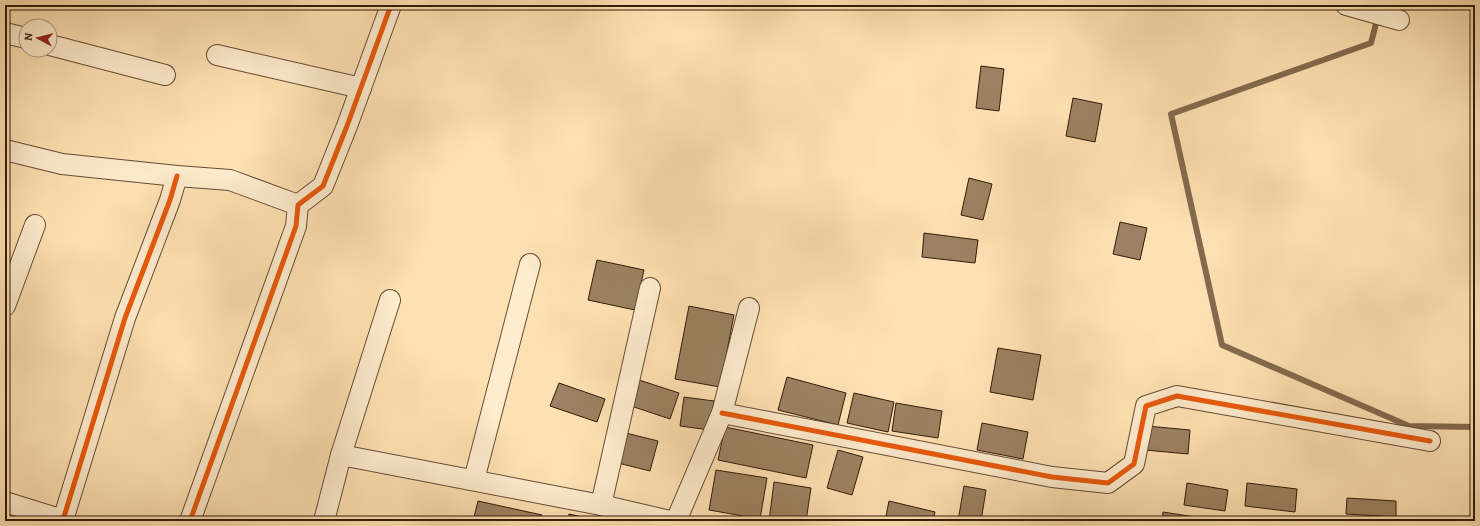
<svg xmlns="http://www.w3.org/2000/svg" width="1480" height="526" font-family="Alegreya,serif">
	<style>
		.lines { fill: none; stroke-linecap: round; stroke-linejoin: round }
		.stream { stroke: #836a4e; stroke-width: 6 }
		.building { fill: #9c8262; stroke: #321b0c }
		.minor-casing { stroke: #654c36; stroke-width: 22 }
		.minor { stroke: #feeccd; stroke-width: 20 }
		.cycleway-casing { stroke: #feeccd; stroke-width: 8 }
		.cycleway { stroke: #e8590c; stroke-width: 5 }
	</style>
	<rect width="100%" height="100%" fill="#fee1b2"/>
	<filter id="stains"><feTurbulence type="fractalNoise" baseFrequency=".005" numOctaves="4"/><feColorMatrix values="0 0 0 0 .2 0 0 0 0 .09 0 0 0 0 .02 0 0 0 .5 -.17"/></filter>
	<radialGradient id="worn" r=".72"><stop offset=".6" stop-color="#630" stop-opacity="0"/><stop offset="1" stop-color="#630" stop-opacity=".3"/></radialGradient>
	<g class="lines">
		<!-- stream -->
		<path class="stream" d="M1378,16L1371,43L1171,114L1222,345L1409,426L1475,427"/>
	</g>
	<!-- building -->
	<g class="building">
		<path d="M981,66L1004,69L999,111L976,108Z"/>
		<path d="M1073,98L1102,104L1095,142L1066,136Z"/>
		<path d="M969,178L992,184L983,220L961,215Z"/>
		<path d="M1120,222L1147,228L1140,260L1113,254Z"/>
		<path d="M924,233L978,240L975,263L922,257Z"/>
		<path d="M597,260L644,270L635,310L588,300Z"/>
		<path d="M689,306L734,315L720,387L675,379Z"/>
		<path d="M998,348L1041,355L1033,400L990,392Z"/>
		<path d="M787,377L846,393L838,425L778,410Z"/>
		<path d="M639,380L679,393L670,419L631,406Z"/>
		<path d="M559,383L605,399L597,422L550,406Z"/>
		<path d="M854,393L894,402L888,432L847,423Z"/>
		<path d="M684,397L714,401L710,430L680,426Z"/>
		<path d="M896,403L942,411L938,438L892,431Z"/>
		<path d="M982,423L1028,432L1023,459L977,450Z"/>
		<path d="M1147,426L1190,430L1188,454L1145,450Z"/>
		<path d="M725,427L813,445L806,478L718,460Z"/>
		<path d="M626,433L658,441L650,471L618,463Z"/>
		<path d="M838,450L863,457L852,495L827,488Z"/>
		<path d="M716,470L767,478L760,519L709,510Z"/>
		<path d="M774,482L811,488L806,521H769Z"/>
		<path d="M1187,483L1228,490L1225,511L1184,505Z"/>
		<path d="M1247,483L1297,489L1295,512L1245,506Z"/>
		<path d="M964,486L986,490L981,521H958Z"/>
		<path d="M1347,498L1396,501V517L1346,514Z"/>
		<path d="M478,501L542,515L541,521H473Z"/>
		<path d="M889,501L935,512L933,521H885Z"/>
		<path d="M1163,512L1208,519L1207,521H1162Z"/>
		<path d="M569,514L601,521H568Z"/>
	</g>
	<g class="lines">
		<defs>
			<g id="minor">
				<path d="M1346,5L1399,20"/>
				<path d="M5,33L26,38"/>
				<path d="M50,45L165,75"/>
				<path d="M217,55L361,88"/>
				<path d="M5,150L62,164L177,176L230,180L298,205"/>
				<path d="M5,306L35,225"/>
				<path d="M722,413L1052,477L1108,483L1134,464L1146,406L1177,396L1430,441"/>
				<path d="M341,455L601,505L670,521"/>
				<path d="M474,480L530,264"/>
				<path d="M5,502L66,521"/>
				<path d="M601,505L650,288"/>
				<path d="M63,520L125,318L170,200L177,176"/>
				<path d="M190,521L296,226L298,205L323,186L347,126L391,5"/>
				<path d="M324,521L341,455L390,300"/>
				<path d="M676,521L722,413L749,308"/>
			</g>
		</defs>
		<!-- minor casing -->
		<use href="#minor" class="minor-casing"/>
		<!-- minor -->
		<use href="#minor" class="minor"/>
		<defs>
			<g id="cycleway">
				<path d="M722,413L1052,477L1108,483L1134,464L1146,406L1177,396L1430,441"/>
				<path d="M63,520L125,318L170,200L177,176"/>
				<path d="M190,521L296,226L298,205L323,186L347,126L391,5"/>
			</g>
		</defs>
		<!-- cycleway casing -->
		<use href="#cycleway" class="cycleway-casing"/>
		<!-- cycleway -->
		<use href="#cycleway" class="cycleway"/>
	</g>
	<!-- margin -->
	<rect width="1480" height="526" fill="none" stroke="#fee1b2" stroke-width="20"/>
	<rect x="6" y="6" width="1468" height="514" fill="none" stroke="#321b0c" stroke-width="2"/>
	<rect x="10" y="10" width="1460" height="506" fill="none" stroke="#321b0c"/>
	<!-- north arrow -->
	<g transform="translate(38 38) rotate(277)"><circle r="19" fill="#feeccd" stroke="#ac9880"/>
	<path d="M0-3L7 15L0 10L-7 15Z" fill="#8f2418"/>
	<text y="-6" font-size="11" font-weight="bold" text-anchor="middle" fill="#321b0c">N</text>
	</g>
	<rect width="100%" height="100%" filter="url(#stains)"/>
	<rect width="100%" height="100%" fill="url(#worn)"/>
</svg>
